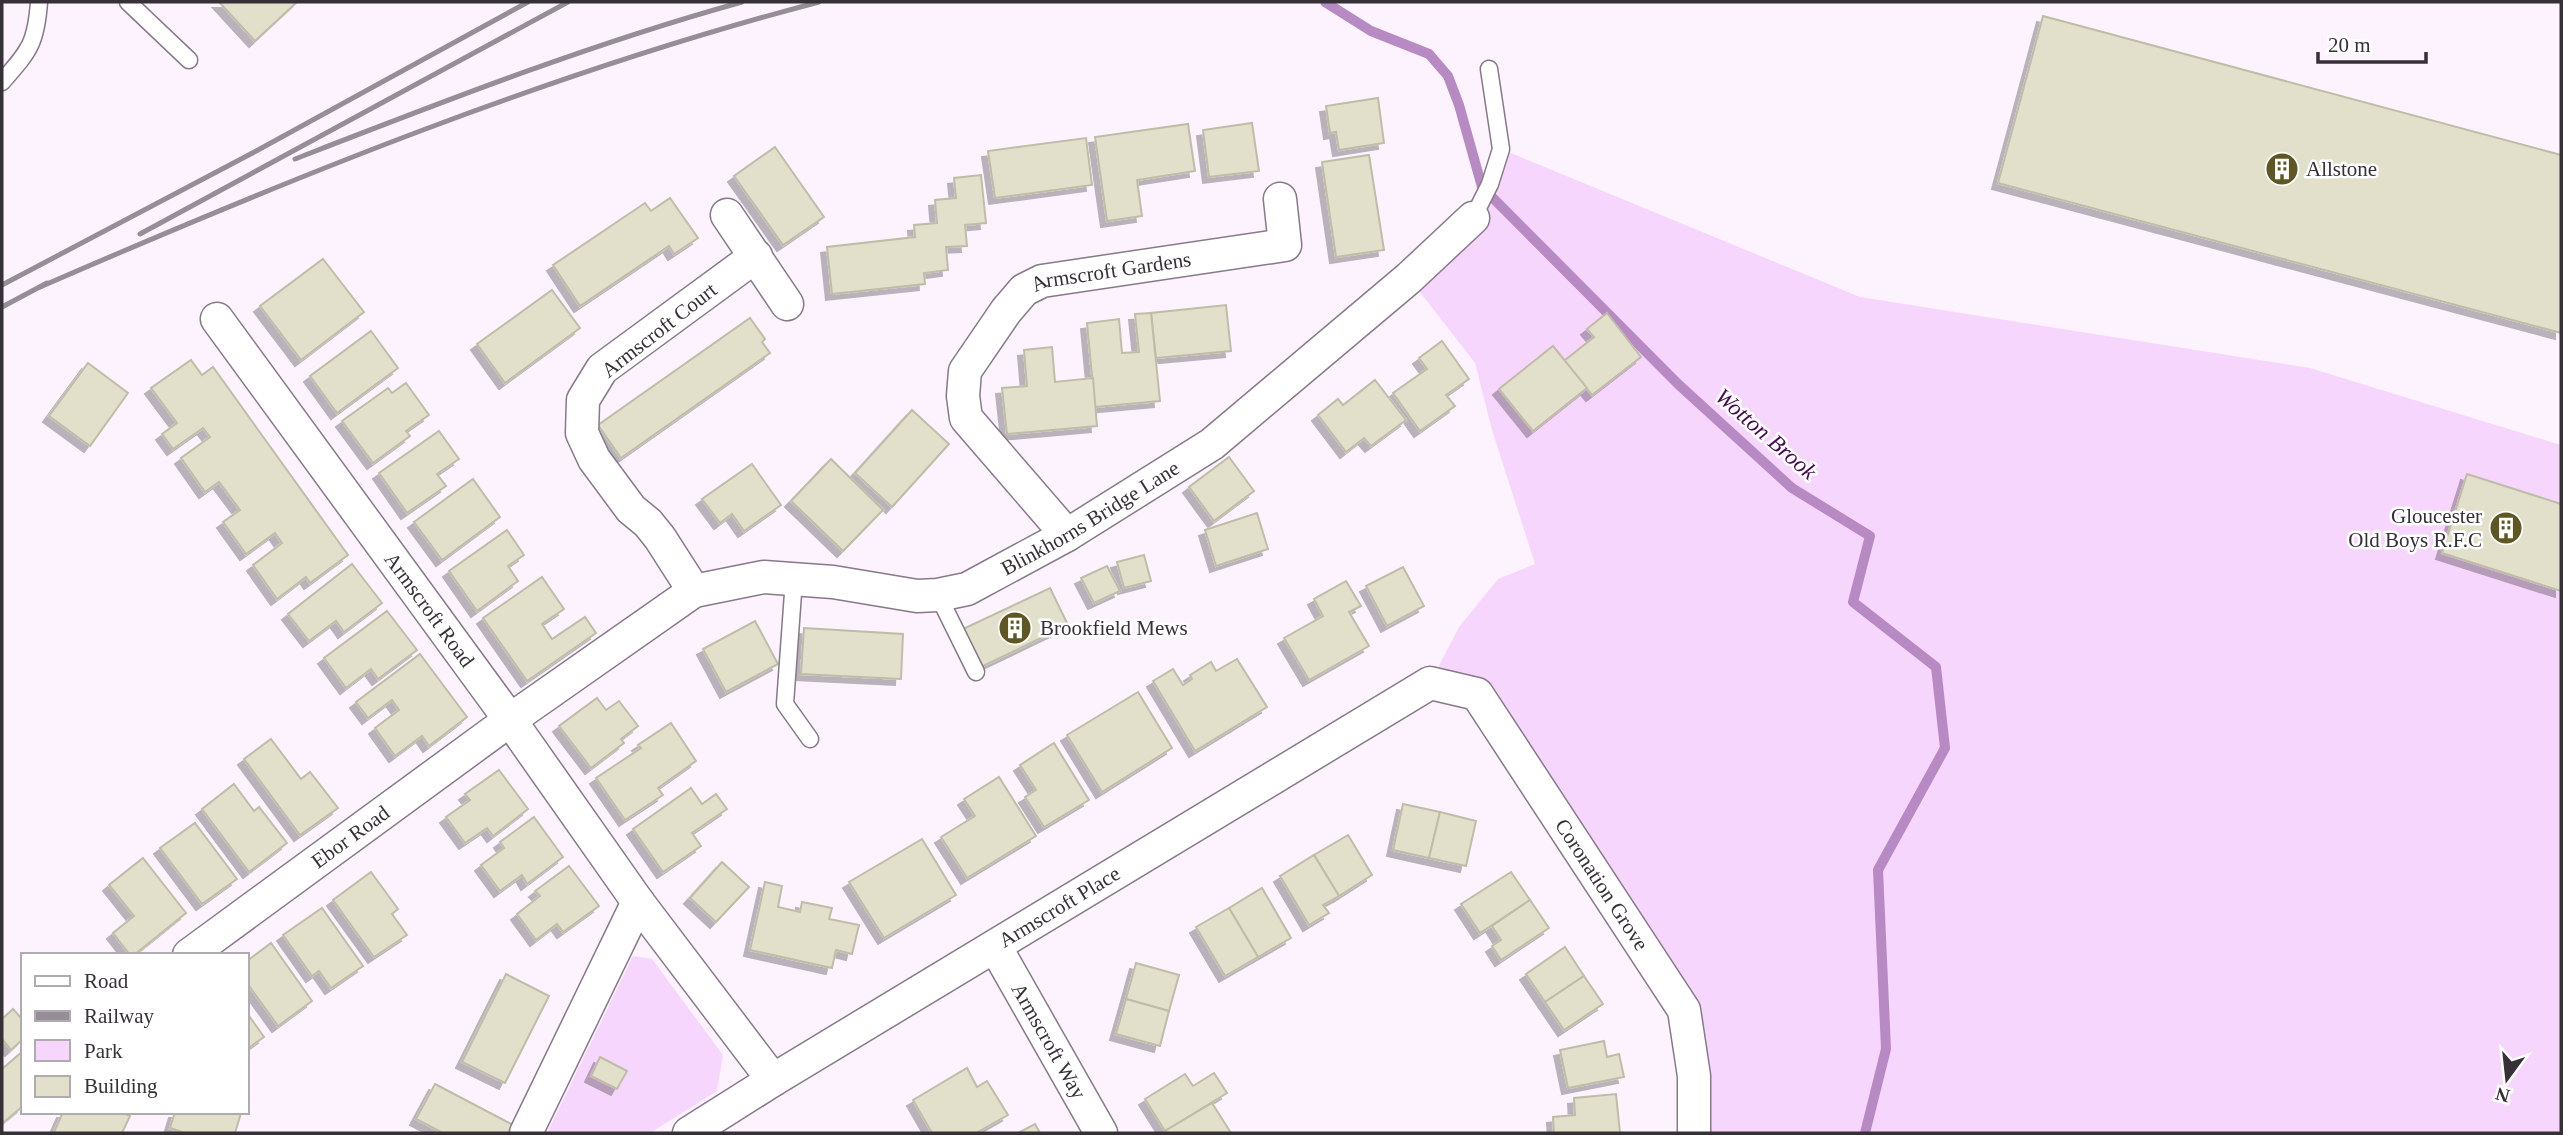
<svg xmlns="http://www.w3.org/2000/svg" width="2563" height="1135" font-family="Georgia,serif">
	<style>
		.green { fill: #f7d6fe }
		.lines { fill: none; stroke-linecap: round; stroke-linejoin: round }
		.stream { stroke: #b88ac3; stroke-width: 10 }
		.building { fill: #e2e0ca; stroke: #bfbda7; stroke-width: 2; filter: url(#shadow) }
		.service-casing { stroke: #87798a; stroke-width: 19 }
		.minor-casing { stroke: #87798a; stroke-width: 35 }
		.service { stroke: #fff; stroke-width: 16 }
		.minor { stroke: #fff; stroke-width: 32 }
		.rail { stroke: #958e97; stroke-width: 5 }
		.labels { text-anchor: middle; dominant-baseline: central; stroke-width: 5; stroke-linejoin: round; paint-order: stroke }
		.poi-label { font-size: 21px; fill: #363037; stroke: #fff; text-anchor: start }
		.street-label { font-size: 21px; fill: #363037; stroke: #fff }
		.water-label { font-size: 23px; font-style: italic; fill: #460952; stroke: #fff }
	</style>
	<defs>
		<filter id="shadow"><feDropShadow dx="-6" dy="6" stdDeviation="0" flood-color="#0004"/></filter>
	</defs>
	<rect width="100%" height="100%" fill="#fcf3fe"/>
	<!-- green -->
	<g class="green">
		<path d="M1501,149L1860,297L2310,368L2561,445V1133H1694L1684,1010L1477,694L1430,683L1459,627L1498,579L1535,564L1492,430L1475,363L1409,278L1473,218Z"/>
		<path d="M633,956L652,959L723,1055L717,1091L650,1133H547Z"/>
	</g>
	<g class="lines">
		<!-- stream -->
		<path class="stream" d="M1325,2L1371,31L1429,54L1448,76L1459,105L1482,187L1678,384L1792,488L1870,536L1853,602L1936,667L1945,748L1878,870L1886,1049L1865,1133"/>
	</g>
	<!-- building -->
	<g class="building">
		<path d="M219,2H297L255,41Z"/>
		<path d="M2043,16L2561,155V333L1998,183Z"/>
		<path d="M1378,98L1384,143L1339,150L1336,132L1330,133L1326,106Z"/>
		<path d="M1252,123L1259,171L1209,177L1203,130Z"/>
		<path d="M1188,124L1195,171L1137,180L1142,216L1107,221L1095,137Z"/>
		<path d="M1086,138L1092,185L995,198L988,151Z"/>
		<path d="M775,147L824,217L783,245L734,176Z"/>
		<path d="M1369,155L1384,250L1336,257L1322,162Z"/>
		<path d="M981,175L986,223L965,225L967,246L946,247L948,270L924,273L925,284L832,294L827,247L915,237L914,225L937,223L935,200L956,198L954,178Z"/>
		<path d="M670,198L698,238L674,254L669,246L580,306L553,265L645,203L651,211Z"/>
		<path d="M323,259L364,312L301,360L260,306Z"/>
		<path d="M552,290L580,328L505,383L477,344Z"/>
		<path d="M1226,305L1231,351L1156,358L1151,313Z"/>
		<path d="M1151,313L1160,401L1095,407L1087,323L1119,319L1122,353L1139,352L1135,314Z"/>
		<path d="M1607,313L1641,357L1592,395L1564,361L1594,337L1587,329Z"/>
		<path d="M750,318L765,339L762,342L770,353L621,458L598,425Z"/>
		<path d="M371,331L398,368L337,413L310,376Z"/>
		<path d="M1442,341L1469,379L1446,395L1455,406L1420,431L1393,393L1427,369L1419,358Z"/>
		<path d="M1553,346L1587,388L1533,431L1499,389Z"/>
		<path d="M1052,347L1055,382L1093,378L1097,426L1007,434L1002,388L1027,386L1024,350Z"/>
		<path d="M191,360L202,375L213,367L348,555L310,583L306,577L277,599L253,565L282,543L275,533L246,554L223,522L240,510L219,482L205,492L181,458L210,437L203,428L173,449L162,434L177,423L151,388Z"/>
		<path d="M88,363L128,393L90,446L49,416Z"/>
		<path d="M1375,380L1406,420L1371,446L1364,438L1346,452L1318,415L1338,399L1343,405Z"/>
		<path d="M406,383L429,415L406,431L410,436L373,463L342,421L388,388L392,393Z"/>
		<path d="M912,410L949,444L892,507L855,473Z"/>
		<path d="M439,431L459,459L437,474L446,486L407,513L379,473Z"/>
		<path d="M1229,457L1254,491L1214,521L1189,487Z"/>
		<path d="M831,459L883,510L843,551L791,501Z"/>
		<path d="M752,464L781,505L744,531L732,514L720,523L702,499Z"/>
		<path d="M2467,474L2561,504V591L2442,553Z"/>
		<path d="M473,479L500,517L442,560L414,522Z"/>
		<path d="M1257,513L1268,549L1216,566L1205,530Z"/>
		<path d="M507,530L524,555L508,566L518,581L477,611L449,571Z"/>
		<path d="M1144,555L1151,581L1124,588L1117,562Z"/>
		<path d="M352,564L382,603L344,632L336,621L309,641L288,614Z"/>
		<path d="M1107,566L1120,591L1094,603L1081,578Z"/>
		<path d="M1403,567L1424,606L1387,626L1366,586Z"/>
		<path d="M542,577L564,609L542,624L552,639L585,617L596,633L527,681L483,618Z"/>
		<path d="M1346,581L1361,606L1349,612L1369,646L1309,680L1284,638L1323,616L1314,599Z"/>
		<path d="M1050,588L1068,625L979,668L961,630Z"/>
		<path d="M387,611L417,650L378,679L371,669L346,688L324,658Z"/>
		<path d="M755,621L778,664L726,692L703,649Z"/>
		<path d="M804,628L903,634L901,679L801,674Z"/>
		<path d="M420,654L467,717L429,746L422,736L395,756L375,728L399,710L392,700L368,718L356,702Z"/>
		<path d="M1237,659L1267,707L1195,751L1153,681L1173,669L1183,685L1192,679L1190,675L1211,662L1216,671Z"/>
		<path d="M1138,692L1172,748L1102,792L1067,735Z"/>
		<path d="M597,698L606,710L619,701L638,726L621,739L624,743L591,768L559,726Z"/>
		<path d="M671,723L696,761L658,788L663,795L625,820L596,778L641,748L638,745Z"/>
		<path d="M271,739L301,779L310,772L338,808L300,835L244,759Z"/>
		<path d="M1054,743L1089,800L1044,827L1025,797L1036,790L1020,765Z"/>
		<path d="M499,770L528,809L493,836L487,828L465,843L446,817L470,800L465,794Z"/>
		<path d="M999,777L1036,836L967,878L941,837L975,816L964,799Z"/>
		<path d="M234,784L254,811L259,807L287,843L249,872L202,809Z"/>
		<path d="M691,788L702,804L716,794L727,809L692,833L701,846L663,872L633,829Z"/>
		<path d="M1403,804L1440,812L1429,858L1393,850Z"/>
		<path d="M1440,812L1476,821L1466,866L1429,858Z"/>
		<path d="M534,817L563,857L527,884L522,875L500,891L481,865L504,848L500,842Z"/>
		<path d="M195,823L237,879L202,904L160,848Z"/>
		<path d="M1348,835L1372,875L1339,896L1314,855Z"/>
		<path d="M922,839L956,895L884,938L849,882Z"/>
		<path d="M1314,855L1339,896L1323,905L1329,913L1309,925L1280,876Z"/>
		<path d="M143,858L186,913L134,955H130L113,933L134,916L109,885Z"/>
		<path d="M722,862L749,887L716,922L690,898Z"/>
		<path d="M569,866L599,906L563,932L557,924L536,940L517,914L540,896L535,891Z"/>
		<path d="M371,872L398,909L392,914L407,935L374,957L333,900Z"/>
		<path d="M1511,872L1530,900L1480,933L1461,904Z"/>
		<path d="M765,882L782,886L778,907L800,912L802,902L832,908L829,919L859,925L852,954L836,950L832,968L750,950Z"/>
		<path d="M1262,888L1291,938L1258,957L1229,908Z"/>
		<path d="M1530,900L1549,928L1501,960L1492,946L1501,940L1492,926Z"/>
		<path d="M322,908L363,966L331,988L319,971L312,976L283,935Z"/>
		<path d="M1229,908L1258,957L1225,976L1196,927Z"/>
		<path d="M271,943L312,1001L278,1026L247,983V961Z"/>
		<path d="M1565,947L1584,976L1545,1002L1526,974Z"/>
		<path d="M1136,963L1179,975L1169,1011L1126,999Z"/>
		<path d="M506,974L549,996L505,1083L462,1062Z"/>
		<path d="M1584,976L1603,1004L1564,1030L1545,1002Z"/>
		<path d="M1126,999L1169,1011L1160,1046L1116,1034Z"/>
		<path d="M13,1009L23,1020V1039L11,1050L2,1039V1019Z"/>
		<path d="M247,1013L264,1037L247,1049Z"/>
		<path d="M1604,1041L1607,1057L1619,1054L1624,1077L1568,1088L1560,1050Z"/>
		<path d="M23,1051V1106L4,1122L2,1120V1069Z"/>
		<path d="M600,1057L627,1071L617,1089L591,1076Z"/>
		<path d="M967,1068L977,1087L987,1081L1008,1115L976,1133H932L913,1100Z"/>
		<path d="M1214,1073L1227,1093L1165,1131L1145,1099L1185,1074L1193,1086Z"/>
		<path d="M435,1084L515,1126L511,1133H443L416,1119Z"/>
		<path d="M1616,1094L1620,1133H1554L1553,1117L1575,1115L1574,1098Z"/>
		<path d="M1212,1103L1231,1133H1167L1165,1131Z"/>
		<path d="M63,1112H122L130,1116L122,1133H57L54,1132Z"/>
		<path d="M175,1112H239L241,1113L235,1133H185L170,1128Z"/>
		<path d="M1035,1124L1040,1133H1018Z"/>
	</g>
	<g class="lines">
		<defs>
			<g id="service">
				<path d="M128,2L189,60"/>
				<path d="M2,82C29,51 36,44 39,2"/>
				<path d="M1473,218L1490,184L1501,149L1489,69"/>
				<path d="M794,579L785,704L810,739"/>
				<path d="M938,595L976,672"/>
			</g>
			<g id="minor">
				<path d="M727,215L787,304"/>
				<path id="s1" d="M217,319L510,720L638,902L773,1080"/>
				<path id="s2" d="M1067,535L966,418L963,396L965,371L1006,311L1024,290L1042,281L1285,245L1280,199"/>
				<path d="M694,591L660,538L648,523L631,509L594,459L582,433L583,400L602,369L756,256"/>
				<path id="s3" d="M996,948L1101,1133"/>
				<path id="s4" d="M189,955L510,720L694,591L764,577L833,582L917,596L938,595L967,589L1067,535L1212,444L1409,278L1473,218"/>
				<path d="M526,1133L638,902"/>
				<path id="s5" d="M689,1133L773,1080L1430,683L1477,694L1684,1010L1694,1076V1133"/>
			</g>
		</defs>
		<!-- service casing -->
		<use href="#service" class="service-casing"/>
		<!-- minor casing -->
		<use href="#minor" class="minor-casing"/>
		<!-- service -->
		<use href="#service" class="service"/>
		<!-- minor -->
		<use href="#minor" class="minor"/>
		<!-- rail -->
		<g class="rail">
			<path d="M295,159C442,102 590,44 742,2"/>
			<path d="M140,234L568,2"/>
			<path d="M2,285L258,150L528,2"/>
			<path d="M40,287C293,177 552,72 819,2"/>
			<path d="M2,307L47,283"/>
		</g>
	</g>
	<!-- icons -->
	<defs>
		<symbol id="building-disc" viewBox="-11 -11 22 22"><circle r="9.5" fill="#5e5724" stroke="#fff"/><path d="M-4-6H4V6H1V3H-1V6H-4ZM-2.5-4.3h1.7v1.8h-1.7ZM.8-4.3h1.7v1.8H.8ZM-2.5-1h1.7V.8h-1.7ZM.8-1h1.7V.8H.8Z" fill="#fff"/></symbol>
	</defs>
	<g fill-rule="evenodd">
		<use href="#building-disc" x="2263" y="150" width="38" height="38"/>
		<use href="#building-disc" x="2487" y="509" width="38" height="38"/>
		<use href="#building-disc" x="996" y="609" width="38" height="38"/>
	</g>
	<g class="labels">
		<!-- poi labels -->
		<g class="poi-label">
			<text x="2306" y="169">Allstone</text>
			<text x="2482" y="516" text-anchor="end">Gloucester<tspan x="2482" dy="24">Old Boys R.F.C</tspan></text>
			<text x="1040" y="628">Brookfield Mews</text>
		</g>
		<!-- street labels -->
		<g class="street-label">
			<text stroke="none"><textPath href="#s2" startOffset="392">Armscroft Gardens</textPath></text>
			<text transform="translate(659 330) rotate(-38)">Armscroft Court</text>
			<text stroke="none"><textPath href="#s4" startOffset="1041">Blinkhorns Bridge Lane</textPath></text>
			<text stroke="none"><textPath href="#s1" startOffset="360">Armscroft Road</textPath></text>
			<text stroke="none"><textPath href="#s4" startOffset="200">Ebor Road</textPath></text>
			<text stroke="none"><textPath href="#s5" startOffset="1143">Coronation Grove</textPath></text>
			<text stroke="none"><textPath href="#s5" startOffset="434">Armscroft Place</textPath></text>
			<text stroke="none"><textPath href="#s3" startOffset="107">Armscroft Way</textPath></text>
		</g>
		<!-- water labels -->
		<g class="water-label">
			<text transform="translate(1766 434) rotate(41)">Wotton Brook</text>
		</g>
	</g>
	<!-- border -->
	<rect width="2563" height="1135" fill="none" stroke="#363037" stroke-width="7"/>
	<!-- legend -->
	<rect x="21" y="953" width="228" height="161" fill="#ffffff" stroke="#afacaf" stroke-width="2"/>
	<rect x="35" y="976" width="35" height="10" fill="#ffffff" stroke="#afacaf" stroke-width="2"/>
	<text x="84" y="988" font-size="21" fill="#363037">Road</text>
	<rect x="35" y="1011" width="35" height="10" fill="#958e97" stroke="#afacaf" stroke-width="2"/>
	<text x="84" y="1023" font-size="21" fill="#363037">Railway</text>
	<rect x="35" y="1040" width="35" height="21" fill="#f7d6fe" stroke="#afacaf" stroke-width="2"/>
	<text x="84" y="1058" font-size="21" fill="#363037">Park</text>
	<rect x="35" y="1076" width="35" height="21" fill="#e2e0ca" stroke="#afacaf" stroke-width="2"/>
	<text x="84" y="1093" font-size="21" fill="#363037">Building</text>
	<!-- north arrow -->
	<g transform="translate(2507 1079) rotate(195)" stroke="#ffffff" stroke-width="5" paint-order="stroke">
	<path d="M0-5L12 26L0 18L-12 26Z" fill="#363037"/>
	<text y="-10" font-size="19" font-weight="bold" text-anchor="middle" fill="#363037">N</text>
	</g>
	<!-- scale -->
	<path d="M2318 52v10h108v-10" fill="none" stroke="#363037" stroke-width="3.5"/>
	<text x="2328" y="52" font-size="21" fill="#363037" stroke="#ffffff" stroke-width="5" paint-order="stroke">20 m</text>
</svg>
